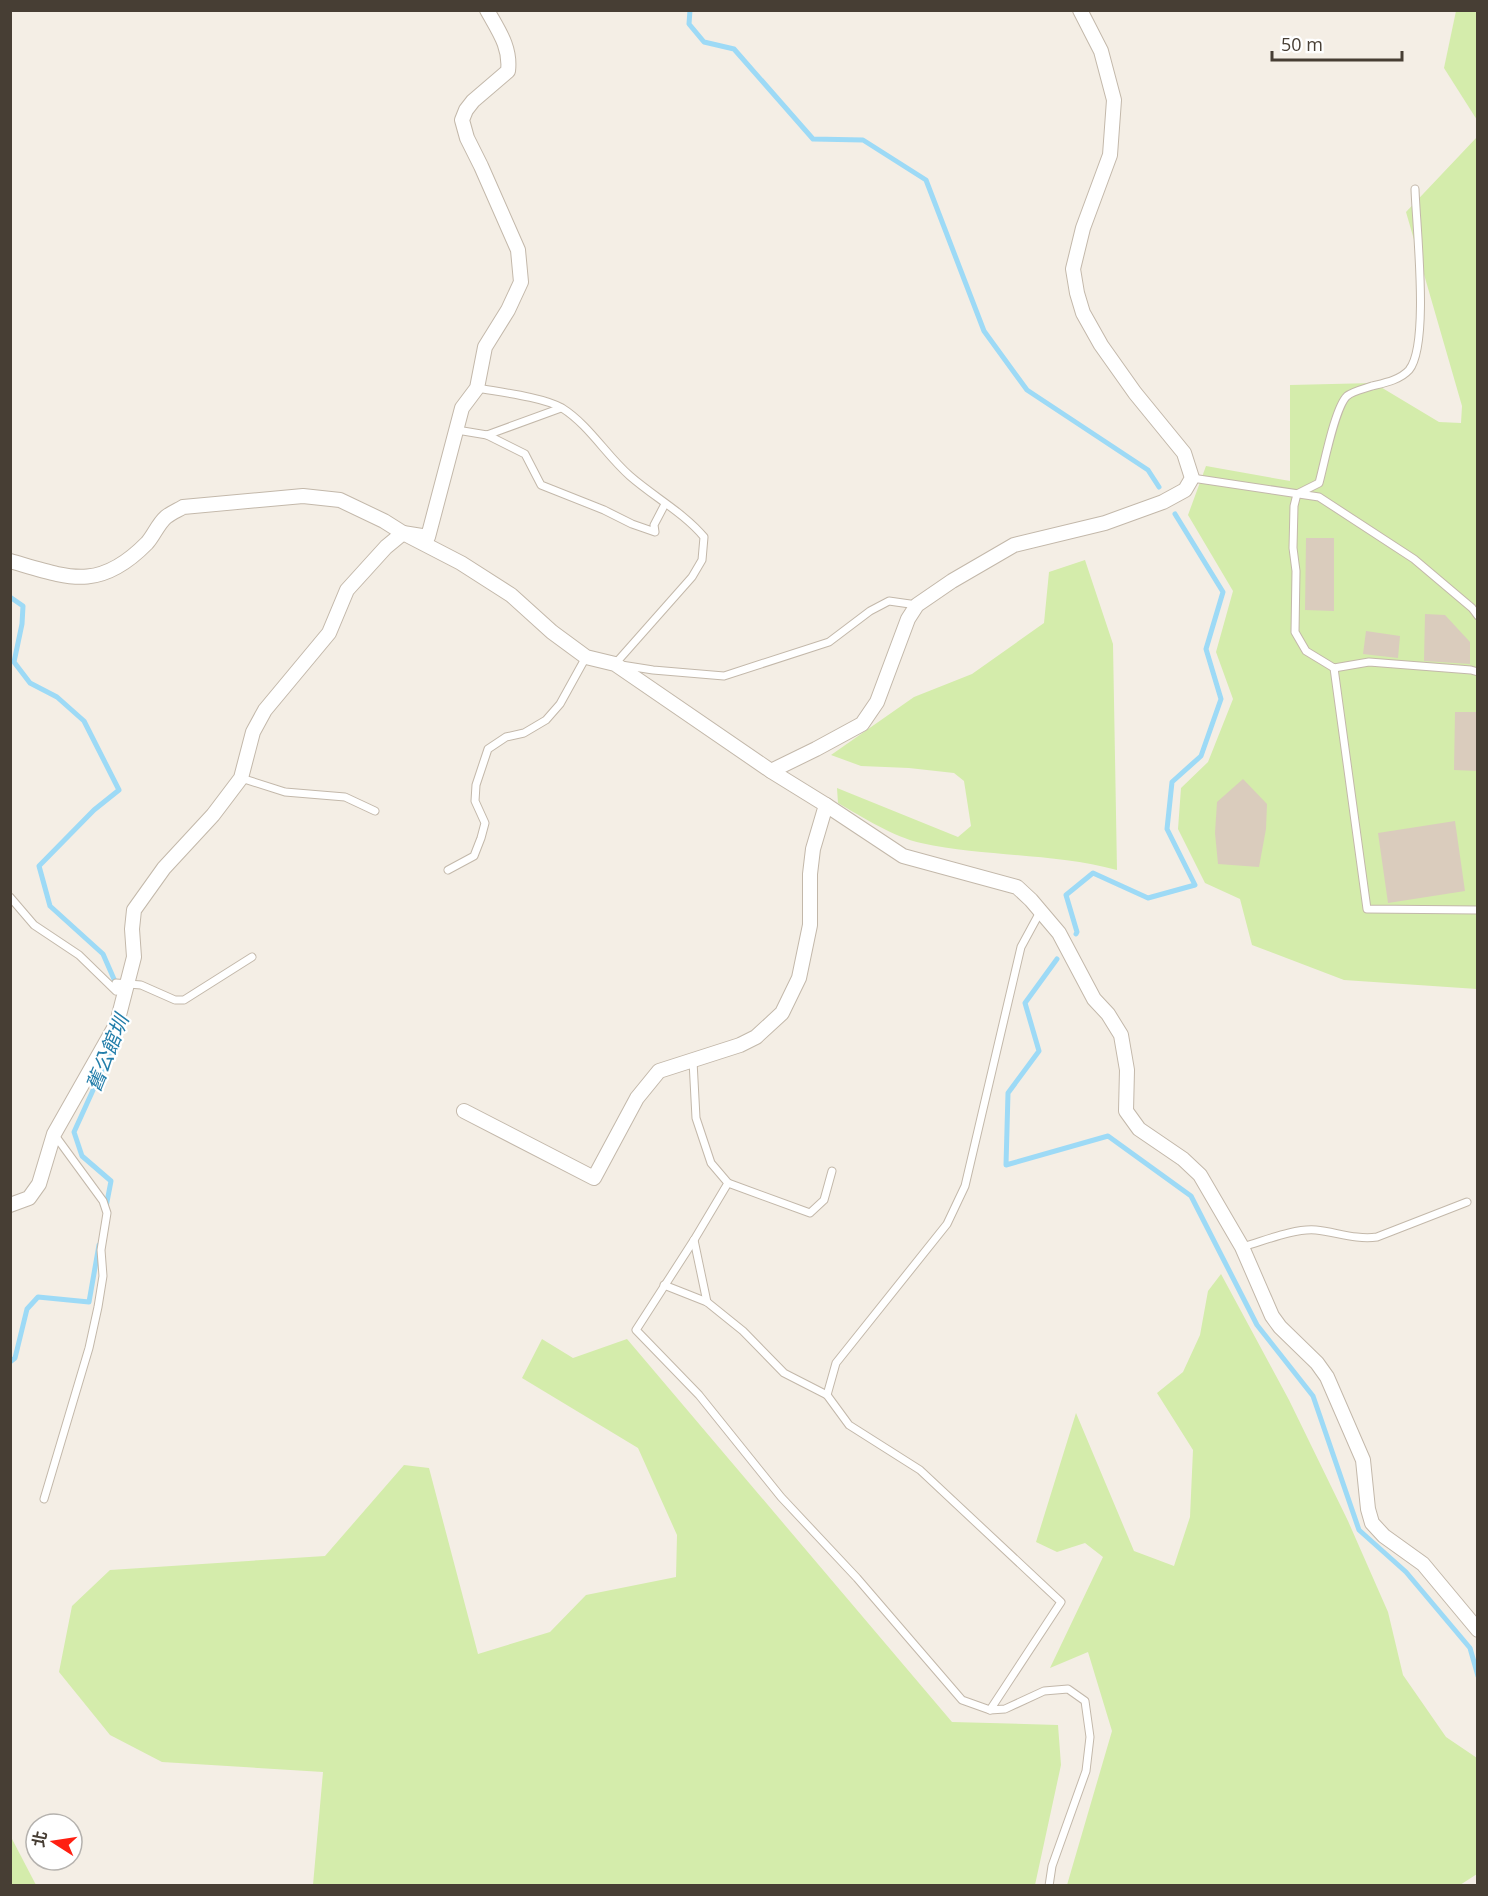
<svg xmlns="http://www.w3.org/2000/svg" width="1488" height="1896" font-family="'Open Sans','Noto Sans TC',sans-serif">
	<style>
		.green { fill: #d4ecab }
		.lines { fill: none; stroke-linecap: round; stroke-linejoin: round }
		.stream { stroke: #9ddaf6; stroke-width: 5 }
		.building { fill: #daccbd }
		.service-casing { stroke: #c3b8aa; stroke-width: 9 }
		.minor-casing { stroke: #c3b8aa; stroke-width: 16 }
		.service { stroke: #fff; stroke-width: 7 }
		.minor { stroke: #fff; stroke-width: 14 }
		.labels { text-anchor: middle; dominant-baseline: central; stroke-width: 4.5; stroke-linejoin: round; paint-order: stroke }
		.water-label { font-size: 20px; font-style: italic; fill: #237eaa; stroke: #fff }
	</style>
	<rect width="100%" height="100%" fill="#f4eee5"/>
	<!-- green -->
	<g class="green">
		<path d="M1456,11H1477V120L1444,68Z"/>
		<path d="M1477,137V989L1344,980L1252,945L1240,899L1205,883L1178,829L1181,788L1208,762L1233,699L1216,652L1233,591L1188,515L1206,466L1290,481V385L1374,383L1439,422L1461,423L1462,406L1406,212Z"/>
		<path d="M1085,560L1113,644L1117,870C1053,853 986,857 921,843C894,837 862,817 838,803L837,788L958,837L971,826L964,781L954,773L909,768L861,766L831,755L914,697L972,674L1044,623L1049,572Z"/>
		<path d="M1221,1274L1289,1400L1348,1521L1388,1612L1403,1675L1446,1737L1477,1758V1874L1460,1885H1067L1112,1731L1088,1652L1050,1668L1103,1557L1085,1543L1057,1552L1036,1542L1076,1413L1134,1551L1174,1566L1190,1517L1193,1450L1157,1393L1183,1372L1200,1335L1208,1291Z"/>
		<path d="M542,1339L573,1358L627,1339L952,1722L1058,1725L1061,1765L1035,1885H313L323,1772L162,1762L110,1735L59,1672L72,1606L110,1570L325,1556L404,1465L429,1468L478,1654L550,1632L586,1595L676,1577L677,1535L638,1448L522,1378Z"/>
		<path d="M10,1837H11L36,1885H11Z"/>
	</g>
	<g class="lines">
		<!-- stream -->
		<g class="stream">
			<path d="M690,10L689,24L704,42L734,49L813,139L863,140L926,180L984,331L1027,390L1148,470L1159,487"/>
			<path d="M10,597L23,606L22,624L14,662L30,683L57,697L84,721L119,790L94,810L39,866L50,906L103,954L117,986"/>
			<path d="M1076,934L1077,932L1066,895L1093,873L1148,898L1195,885L1167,829L1172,782L1201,756L1221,699L1206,649L1223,592L1175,514"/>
			<path d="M1057,959L1025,1003L1039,1051L1008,1093L1006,1165L1108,1136L1191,1196L1257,1325L1313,1396L1359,1530L1406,1572L1470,1648L1478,1676"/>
			<path d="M106,1207L111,1181L82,1156L74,1132L119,1033"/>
			<path d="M10,1362L15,1358L27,1309L38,1297L89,1302L99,1245"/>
		</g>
	</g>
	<!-- building -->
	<g class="building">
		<path d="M1306,538H1334V611L1305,610Z"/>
		<path d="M1425,614L1445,615L1470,642V664L1424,661Z"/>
		<path d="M1366,631L1400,636L1398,658L1363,654Z"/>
		<path d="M1455,712H1478V771L1454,770Z"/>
		<path d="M1243,779L1267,804L1266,829L1259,867L1218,864L1215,833L1217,802Z"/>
		<path d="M1455,821L1465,891L1388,903L1378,833Z"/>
	</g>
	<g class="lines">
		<defs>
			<g id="service">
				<path d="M1415,189C1416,225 1430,345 1409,370C1400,380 1384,383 1372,386C1364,389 1353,391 1347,396C1335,407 1324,465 1319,483L1297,494L1294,506L1293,548L1296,571L1295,632L1306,651L1334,668L1369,662L1471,670L1478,672"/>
				<path d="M477,388C499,392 543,397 562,408C589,425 606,455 630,476C654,497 684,513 704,537L702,560L692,577L615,664L653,670L724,676L829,642L870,611L889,601L917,605"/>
				<path d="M457,430L487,435L561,408"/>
				<path d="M487,435L525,454L541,485L604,510L632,524L655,532L654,525L665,504"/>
				<path d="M1192,478L1319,497L1414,559L1472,608L1478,616"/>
				<path d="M1334,668L1367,909L1478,910"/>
				<path d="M241,778L285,792L345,797L375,811"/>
				<path d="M448,870L474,856L481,838L485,823L475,801L476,785L488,749L506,737L524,733L546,720L560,704L586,657"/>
				<path d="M10,897L34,925L79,955L116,991V983L141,985L175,1000H184L252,957"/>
				<path d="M693,1061L696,1118L711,1163L728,1183L694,1240L636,1330L699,1395L781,1497L857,1578L962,1700L990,1710L1005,1709L1044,1691L1068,1689L1085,1701L1090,1737L1086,1771L1052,1866L1049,1886"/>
				<path d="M728,1183L810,1213L824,1200L832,1171"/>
				<path d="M694,1240L707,1302"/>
				<path d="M1242,1247C1264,1241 1294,1228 1316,1230C1336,1232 1356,1240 1377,1237L1467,1202"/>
				<path d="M664,1285L707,1302L743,1331L784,1373L827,1395"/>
				<path d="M44,1499L89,1348L98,1307L103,1276L101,1250L107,1213L103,1201L54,1134"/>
				<path d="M990,1710L1061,1602L920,1470L849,1425L827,1395L836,1363L947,1224L965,1186L1021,947L1040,912"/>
			</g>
			<g id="minor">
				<path d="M10,561C69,578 99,592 147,543C154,535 158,524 166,517C171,513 178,510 183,507L303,496L340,500L384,521L403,533L461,563L511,595L552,632L586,657L615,664L771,771L826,805L813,849L810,874V925L799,978L782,1013L756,1037L740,1045L659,1071L637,1098L594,1178L464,1111"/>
				<path d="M771,771L816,749L862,724L877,702L908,619L917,605L952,581L1014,545L1105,523L1163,502L1185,490L1192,478L1184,453L1135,393L1101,345L1083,313L1077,293L1073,269L1083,228L1110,155L1114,100L1101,51L1080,10"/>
				<path d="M826,805L903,856L1017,887L1031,900L1059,933L1094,999L1108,1014L1121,1035L1127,1070L1126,1111L1139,1129L1183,1159L1200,1175L1242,1247L1272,1316L1280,1327L1317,1363L1327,1377L1363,1460L1368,1509L1372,1523L1384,1536L1423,1564L1478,1630"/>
				<path d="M10,1205L29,1198L39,1184L54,1134L117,1023L134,957L132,929L134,910L164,868L213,815L241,778L253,732L265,710L329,633L347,590L386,547L403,533L428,537L462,408L477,388L485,347L508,310L521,282L518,250L481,166L467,138L462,120L466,110L473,101L508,71C511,47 498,30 487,10"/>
			</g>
		</defs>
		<!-- service casing -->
		<use href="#service" class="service-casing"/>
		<!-- minor casing -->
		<use href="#minor" class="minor-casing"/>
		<!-- service -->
		<use href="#service" class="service"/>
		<!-- minor -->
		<use href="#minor" class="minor"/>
	</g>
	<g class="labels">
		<!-- water labels -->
		<g class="water-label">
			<text transform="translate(107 1053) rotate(-68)">舊公館圳</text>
		</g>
	</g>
	<!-- border -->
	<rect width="1488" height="1896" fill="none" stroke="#473e34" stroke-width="24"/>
	<!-- north arrow -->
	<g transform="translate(54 1842) rotate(282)"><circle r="28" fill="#ffffff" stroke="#b5b2ae" stroke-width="1.5"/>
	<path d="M0-4.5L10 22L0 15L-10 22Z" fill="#ff1f11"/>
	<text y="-9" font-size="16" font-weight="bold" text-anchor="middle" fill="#473e34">北</text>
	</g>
	<!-- scale -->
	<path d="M1272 51v9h130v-9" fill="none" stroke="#473e34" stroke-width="3"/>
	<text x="1281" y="51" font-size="18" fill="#473e34" stroke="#ffffff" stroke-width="4.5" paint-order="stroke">50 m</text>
</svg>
